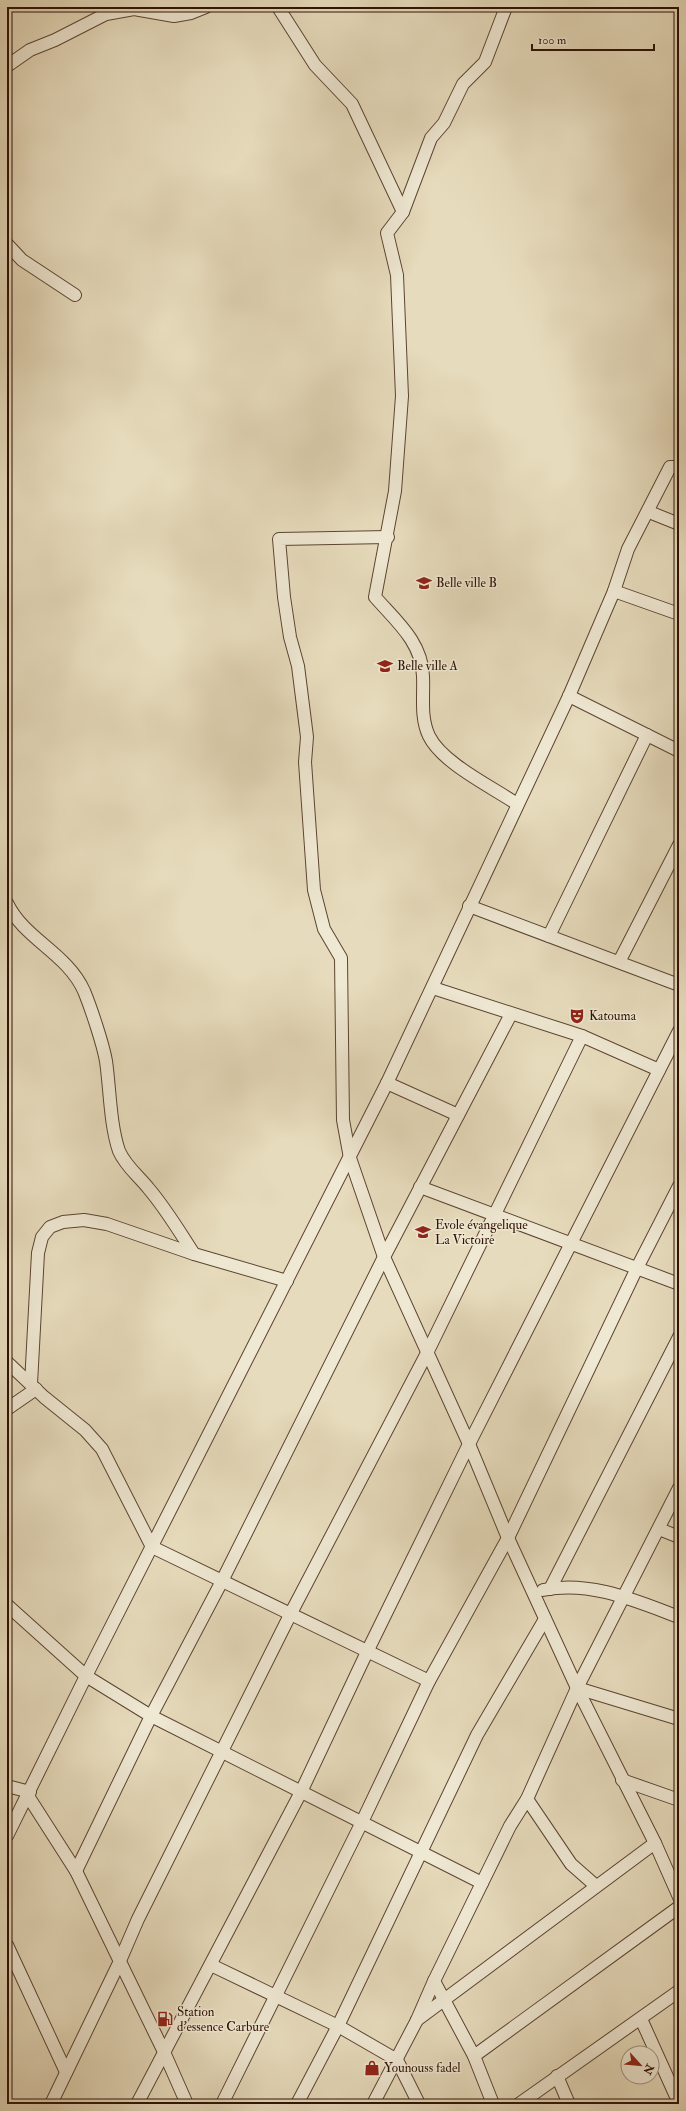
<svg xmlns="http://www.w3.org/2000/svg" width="686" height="2111" font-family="'IM FELL Double Pica',serif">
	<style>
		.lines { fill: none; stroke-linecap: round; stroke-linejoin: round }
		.minor-casing { stroke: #5c4432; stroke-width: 14 }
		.minor { stroke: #efe8d3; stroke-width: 12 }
		.labels { text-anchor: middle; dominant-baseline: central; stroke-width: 3; stroke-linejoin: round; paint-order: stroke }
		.poi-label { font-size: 13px; fill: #2e1104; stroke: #efe8d3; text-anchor: start }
	</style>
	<rect width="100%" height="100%" fill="#e6dbbc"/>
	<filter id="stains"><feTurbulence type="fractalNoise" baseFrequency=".005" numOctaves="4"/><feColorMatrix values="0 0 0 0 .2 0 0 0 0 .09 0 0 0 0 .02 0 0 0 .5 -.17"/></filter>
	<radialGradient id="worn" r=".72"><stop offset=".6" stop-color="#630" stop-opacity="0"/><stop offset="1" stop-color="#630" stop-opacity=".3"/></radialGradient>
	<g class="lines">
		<defs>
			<g id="minor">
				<path d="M278,7L315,65L352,104L403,212"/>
				<path d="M506,7L485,62L463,84L444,123L431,138L403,212L387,233L397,275L402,396L395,491L375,597C396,621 422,642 423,676C424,696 420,717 429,736C442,763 492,787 517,804"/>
				<path d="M7,66L30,50L55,40L106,14L134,9L174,16L191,13L206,7"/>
				<path d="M7,244L22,260L75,295"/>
				<path d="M649,512L679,524"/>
				<path d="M388,537L279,539L284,597L290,637L298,666L307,737L305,762L314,890L324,929L341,958L343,1120L350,1158L384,1257L469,1444L508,1538L577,1688L655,1843L679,1897"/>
				<path d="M614,591L679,614"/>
				<path d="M569,696L679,751"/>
				<path d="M7,903C24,939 67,953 84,991C91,1008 103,1044 106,1061C110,1089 110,1125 119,1151C126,1167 139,1176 149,1189C166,1209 179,1231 194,1254"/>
				<path d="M469,906L679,985"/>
				<path d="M549,936L647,735"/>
				<path d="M619,962L679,845"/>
				<path d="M433,988L582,1036L659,1070"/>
				<path d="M387,1083L458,1115"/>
				<path d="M420,1187L679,1284"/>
				<path d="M7,1362L44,1397L85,1430L102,1449L152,1547L429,1681"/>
				<path d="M31,1384L38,1253L42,1237L50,1227L63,1222L84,1220L107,1224L194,1254L287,1281"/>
				<path d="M7,1409L36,1389"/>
				<path d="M659,1529L679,1537"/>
				<path d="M550,1589L679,1337"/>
				<path d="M543,1590C590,1580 636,1601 679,1617"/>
				<path d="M7,1605L86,1676L151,1716L482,1883"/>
				<path d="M577,1688L679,1719"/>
				<path d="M622,1780L679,1800"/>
				<path d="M7,1786L30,1792"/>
				<path d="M28,1796L76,1871L164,2052L187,2104"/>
				<path d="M527,1799L571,1864L596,1886"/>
				<path d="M7,1836L86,1676L387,1083L569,696L614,591L628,549L670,467H679"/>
				<path d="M76,1871L151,1716L222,1581L384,1257L511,1014"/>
				<path d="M7,1945L66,2072"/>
				<path d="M211,1965L338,2026L397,2060L419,2104"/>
				<path d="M434,1981L474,2056L493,2104"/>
				<path d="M641,2019L679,2103"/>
				<path d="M417,2020L655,1843"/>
				<path d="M474,2056L679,1907"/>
				<path d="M557,2076L569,2104"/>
				<path d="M51,2104L119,1963L138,1919L291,1613L427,1353L582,1036"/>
				<path d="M137,2104L301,1792L367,1652L469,1444L679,1031"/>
				<path d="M222,2104L362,1822L429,1681L508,1538L637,1268L679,1186"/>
				<path d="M297,2104L338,2026L477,1735L545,1619"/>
				<path d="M373,2104L417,2020L434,1981L510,1826L527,1799L577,1688L679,1488"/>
				<path d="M519,2104L679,1991"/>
			</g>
		</defs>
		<!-- minor casing -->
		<use href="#minor" class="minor-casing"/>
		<!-- minor -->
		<use href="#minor" class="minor"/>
	</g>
	<!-- icons -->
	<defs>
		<symbol id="school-bare" viewBox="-9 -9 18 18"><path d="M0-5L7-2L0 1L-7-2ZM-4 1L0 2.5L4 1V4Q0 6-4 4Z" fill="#8f2418" stroke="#efe8d3" stroke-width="2.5" paint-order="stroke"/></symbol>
		<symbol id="theatre-bare" viewBox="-9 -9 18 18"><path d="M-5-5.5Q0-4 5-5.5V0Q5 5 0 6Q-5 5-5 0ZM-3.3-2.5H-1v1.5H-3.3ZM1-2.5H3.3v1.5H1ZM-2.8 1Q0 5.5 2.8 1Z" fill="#8f2418" stroke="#efe8d3" stroke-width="2.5" paint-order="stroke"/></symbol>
		<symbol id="fuel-bare" viewBox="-9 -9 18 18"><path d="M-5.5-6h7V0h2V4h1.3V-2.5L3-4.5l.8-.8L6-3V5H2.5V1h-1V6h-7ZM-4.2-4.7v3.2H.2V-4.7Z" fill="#8f2418" stroke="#efe8d3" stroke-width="2.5" paint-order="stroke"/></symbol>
		<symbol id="shop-bare" viewBox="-9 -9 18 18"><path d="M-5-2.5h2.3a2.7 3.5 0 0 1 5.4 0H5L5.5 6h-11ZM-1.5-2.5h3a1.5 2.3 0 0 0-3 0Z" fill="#8f2418" stroke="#efe8d3" stroke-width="2.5" paint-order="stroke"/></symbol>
	</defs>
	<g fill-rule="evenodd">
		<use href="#school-bare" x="413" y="572" width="22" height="22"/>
		<use href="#school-bare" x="374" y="655" width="22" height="22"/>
		<use href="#theatre-bare" x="566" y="1005" width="22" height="22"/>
		<use href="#school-bare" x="412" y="1221" width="22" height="22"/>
		<use href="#fuel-bare" x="154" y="2008" width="22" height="22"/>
		<use href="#shop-bare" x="361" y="2057" width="22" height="22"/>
	</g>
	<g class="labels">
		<!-- poi labels -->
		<g class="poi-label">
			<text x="436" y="583">Belle ville B</text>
			<text x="397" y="666">Belle ville A</text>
			<text x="589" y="1016">Katouma</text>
			<text x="435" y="1225">Evole évangelique<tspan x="435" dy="15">La Victoire</tspan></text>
			<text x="177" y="2012">Station<tspan x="177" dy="15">d'essence Carbure</tspan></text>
			<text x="384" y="2068">Younouss fadel</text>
		</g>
	</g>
	<!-- margin -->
	<rect width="686" height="2111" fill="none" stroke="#e6dbbc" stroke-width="24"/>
	<rect x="8" y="8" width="670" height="2095" fill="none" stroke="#2e1104" stroke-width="2"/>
	<rect x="12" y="12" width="662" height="2087" fill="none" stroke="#2e1104"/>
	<!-- north arrow -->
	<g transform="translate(640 2065) rotate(117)"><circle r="19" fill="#efe8d3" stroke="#a29280"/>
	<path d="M0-3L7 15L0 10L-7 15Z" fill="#8f2418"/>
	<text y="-6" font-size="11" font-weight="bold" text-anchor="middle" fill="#2e1104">N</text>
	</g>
	<!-- scale -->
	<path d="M532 44v6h122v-6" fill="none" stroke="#2e1104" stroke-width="2"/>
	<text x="538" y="44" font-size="12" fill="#2e1104" stroke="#efe8d3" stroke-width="3" paint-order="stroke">100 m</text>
	<rect width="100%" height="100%" filter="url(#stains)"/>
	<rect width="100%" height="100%" fill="url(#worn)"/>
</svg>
